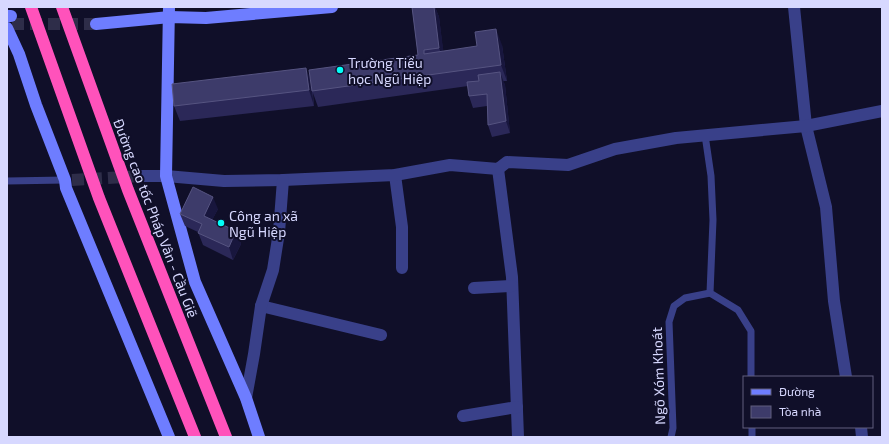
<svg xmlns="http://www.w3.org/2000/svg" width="889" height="444" font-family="'Exo 2',sans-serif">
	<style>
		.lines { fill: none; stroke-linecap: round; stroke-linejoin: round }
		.street-tunnel { stroke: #2e2d49; stroke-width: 12; stroke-dasharray: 12 6; stroke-linecap: butt }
		.secondary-tunnel { stroke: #2e2d49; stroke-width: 12; stroke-dasharray: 12 6; stroke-linecap: butt }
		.lane { stroke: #394089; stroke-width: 7 }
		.street { stroke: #394089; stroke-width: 12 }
		.secondary { stroke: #6e7dff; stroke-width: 12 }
		.highway { stroke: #ff52bb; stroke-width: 12 }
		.wall { fill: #2b2858 }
		.shaded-wall { fill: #18163d }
		.building { fill: #3d3b6a; stroke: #565481 }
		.poi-dot { fill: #03fff9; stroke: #100f29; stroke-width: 1.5 }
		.labels { text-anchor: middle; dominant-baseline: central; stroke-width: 4; stroke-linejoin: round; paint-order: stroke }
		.poi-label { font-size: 14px; fill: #d7d8ff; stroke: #100f29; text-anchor: start }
		.street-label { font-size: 14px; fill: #d7d8ff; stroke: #100f29 }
	</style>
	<rect width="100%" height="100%" fill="#100f29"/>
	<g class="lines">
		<!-- street-tunnel -->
		<path class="street-tunnel" d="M72,180L141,176"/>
		<!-- secondary-tunnel -->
		<path class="secondary-tunnel" d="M12,24H96"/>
		<!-- lane -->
		<g class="lane">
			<path d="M705,135L711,176L713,220L710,293L738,310L751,331V377"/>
			<path d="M7,181L65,180"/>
			<path d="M752,427V437"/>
			<path d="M671,437L673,428L669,322L674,306L685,298L710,293"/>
		</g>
		<!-- street -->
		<g class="street">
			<path d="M794,7L806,126L826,207L834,301L846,377"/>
			<path d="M498,169L512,277L518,437"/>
			<path d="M395,175L402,227V268"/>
			<path d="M141,176H166L224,181L283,180L395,175L450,165L498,169L507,162L568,165L615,149L676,138L806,126L882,111"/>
			<path d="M474,288L512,286"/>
			<path d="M261,306L381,335"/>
			<path d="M246,398L254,354L261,306L273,270L279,232L283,180"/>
			<path d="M463,416L517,407"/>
			<path d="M861,427L862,437"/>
		</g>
		<!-- secondary -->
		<g class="secondary">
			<path d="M169,7L166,176L195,282L246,398L259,437"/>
			<path d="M7,16H11"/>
			<path d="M96,24L170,17L206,18L332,7"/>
			<path d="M7,28L19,54L36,105L65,180L66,188L169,437"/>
		</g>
		<!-- highway -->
		<g class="highway">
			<path d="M31,7L99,198L195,437"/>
			<path d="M62,7L128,190L226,437"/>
		</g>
	</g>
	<!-- wall -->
	<g class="wall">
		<path d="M412,7H435L439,17L443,51L502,45L507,81H503L505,85L510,133L492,137L488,125L487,106L473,108L469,96L468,86L318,107L313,93L314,106L180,121L174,106L311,80L418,55Z"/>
		<path d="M218,209L212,220L236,231L241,244L233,260L203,245L198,232L185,226L180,214Z"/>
	</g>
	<!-- shaded-wall -->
	<g class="shaded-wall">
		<path d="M434,7H435L439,17L445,63L439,48Z"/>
		<path d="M496,29L502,45L507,81L501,65Z"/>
		<path d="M306,68L312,83V91L314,106L309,90Z"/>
		<path d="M500,72L505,85L510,133L506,121Z"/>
		<path d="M213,197L218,209L208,228L204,216Z"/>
		<path d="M236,231L241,244L233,260L229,247Z"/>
	</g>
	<!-- building -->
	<g class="building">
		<path d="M412,7H434L439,48L424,50V54L477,46L475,32L496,29L501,65L312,91L309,70L418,55Z"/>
		<path d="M306,68L309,90L174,106L172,84Z"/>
		<path d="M500,72L506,121L488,125L487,94L469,96L467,82L479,81L478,75Z"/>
		<path d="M193,187L213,197L204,216L236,231L229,247L198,233L202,224L180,214Z"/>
	</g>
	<!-- markers -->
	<g class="poi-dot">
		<circle cx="340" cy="70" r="4"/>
		<circle cx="221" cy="223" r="4"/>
	</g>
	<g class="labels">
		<!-- poi labels -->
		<g class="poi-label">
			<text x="348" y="62">Trường Tiểu<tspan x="348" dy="16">học Ngũ Hiệp</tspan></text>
			<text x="229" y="215">Công an xã<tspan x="229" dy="16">Ngũ Hiệp</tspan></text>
		</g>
		<!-- street labels -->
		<g class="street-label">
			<text transform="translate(156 218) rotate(69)">Đường cao tốc Pháp Vân - Cầu Giẽ</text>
			<text transform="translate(658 376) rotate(-92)">Ngõ Xóm Khoát</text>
		</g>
	</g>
	<!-- border -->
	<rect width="889" height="444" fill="none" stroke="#d7d8ff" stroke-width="16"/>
	<!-- legend -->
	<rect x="743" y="376" width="130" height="52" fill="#100f29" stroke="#605f7f"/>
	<rect x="751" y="389" width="20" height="6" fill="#6e7dff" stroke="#605f7f"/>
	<text x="779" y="396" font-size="12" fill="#d7d8ff">Đường</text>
	<rect x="751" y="406" width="20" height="12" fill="#3d3b6a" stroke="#605f7f"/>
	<text x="779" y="416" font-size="12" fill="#d7d8ff">Tòa nhà</text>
</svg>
